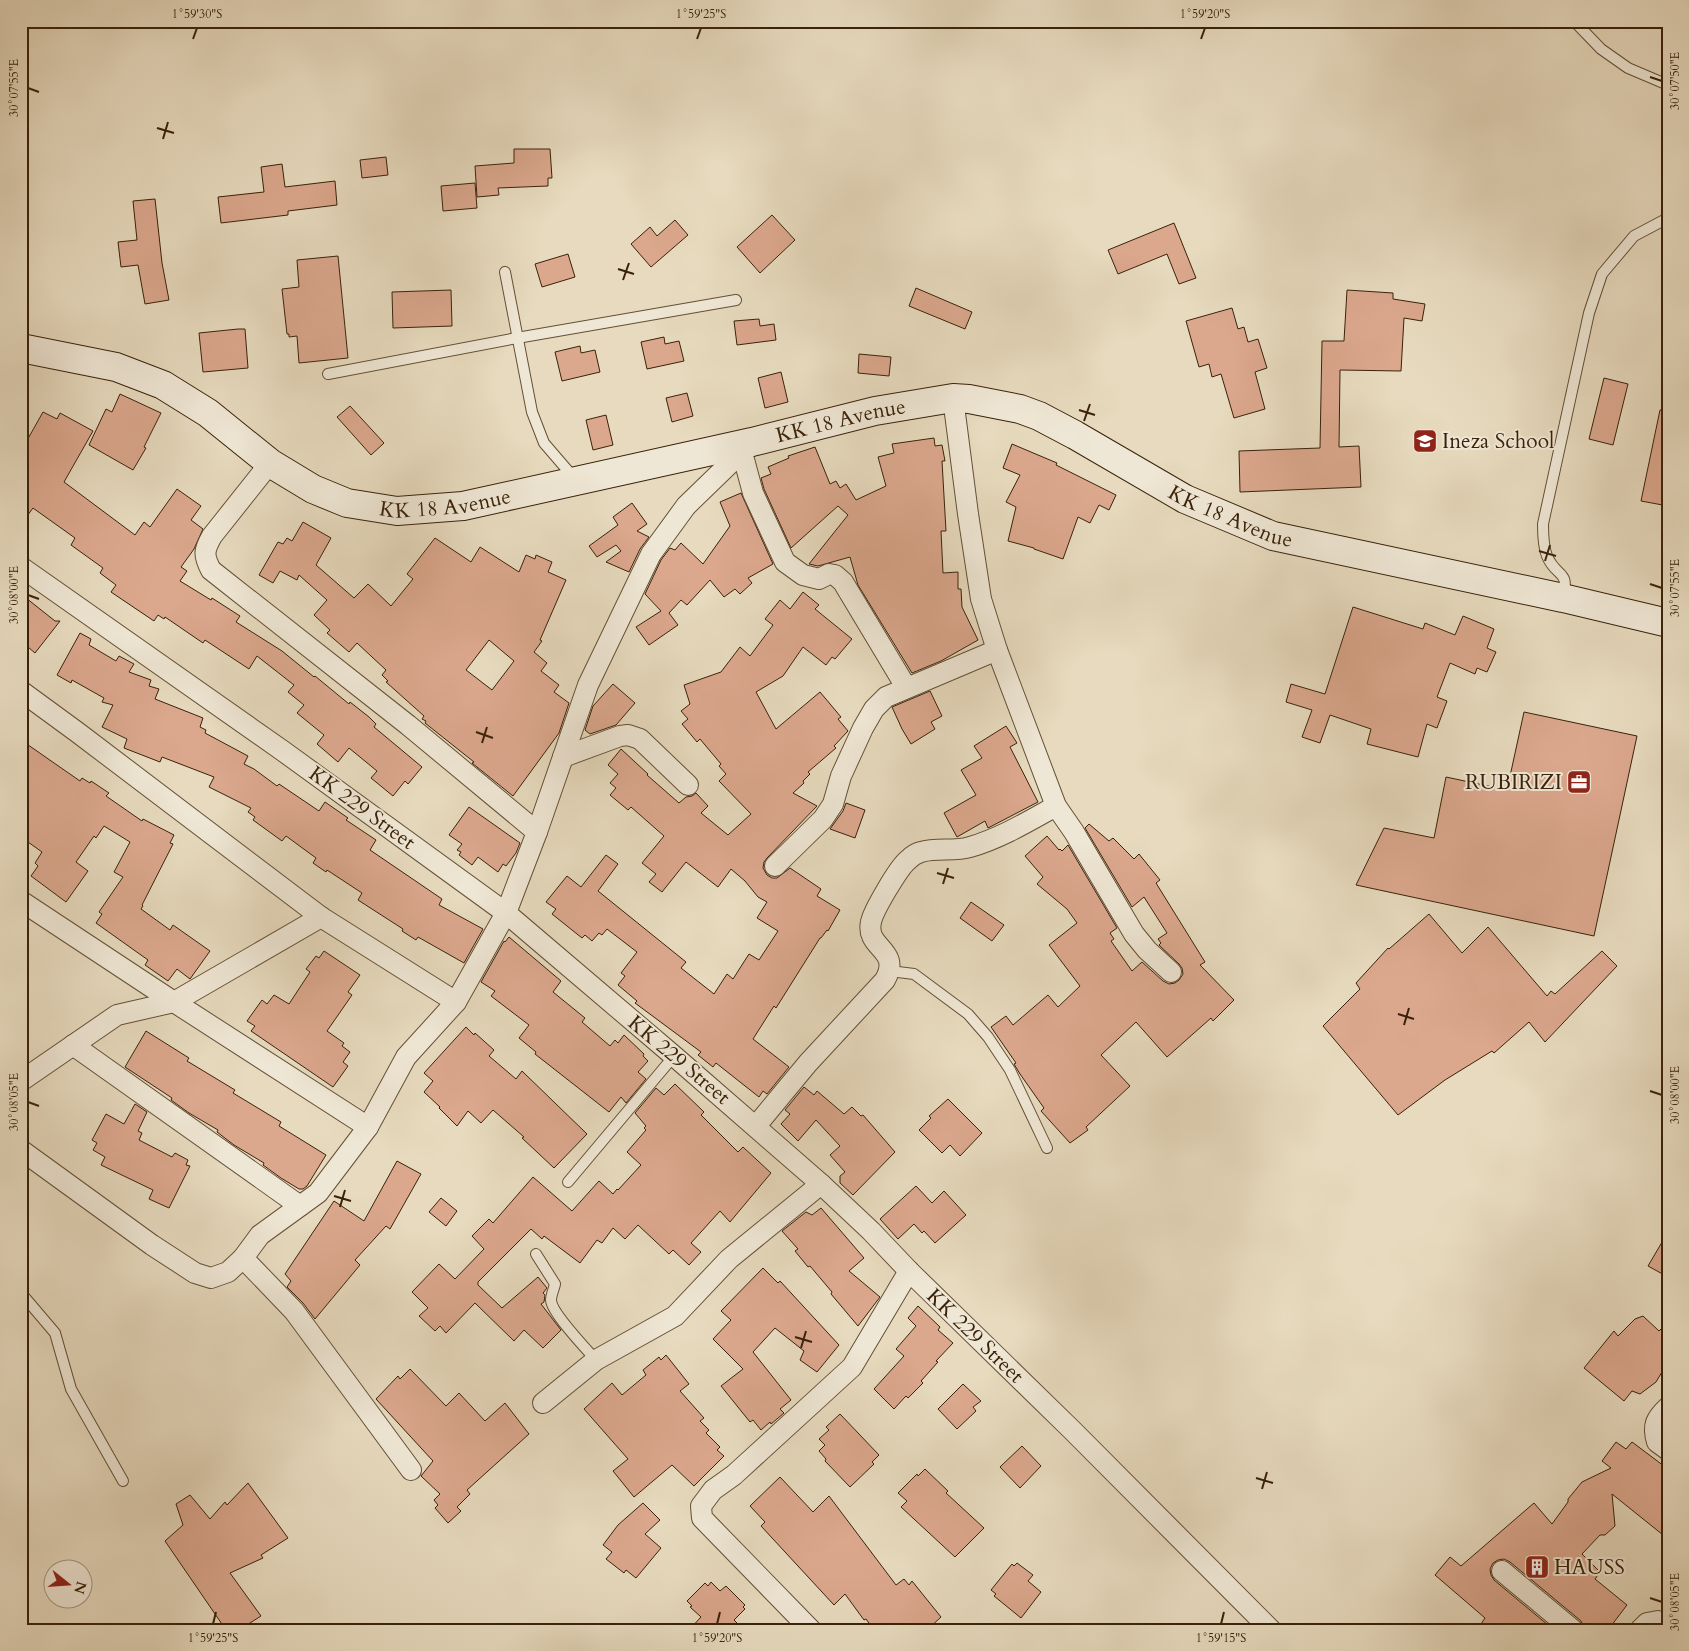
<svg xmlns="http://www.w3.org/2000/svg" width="1689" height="1651" font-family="Cardo,serif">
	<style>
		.building { fill: #dba78d; stroke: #392209; fill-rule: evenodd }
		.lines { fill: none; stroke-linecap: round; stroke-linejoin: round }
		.lane-casing { stroke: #645036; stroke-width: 12 }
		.street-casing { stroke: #645036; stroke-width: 22 }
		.secondary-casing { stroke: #392209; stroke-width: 30 }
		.lane { stroke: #efe7d5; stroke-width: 10 }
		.street { stroke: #efe7d5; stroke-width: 20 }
		.secondary { stroke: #efe7d5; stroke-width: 28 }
		.ticks { fill: none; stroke: #392209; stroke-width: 2 }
		.labels { text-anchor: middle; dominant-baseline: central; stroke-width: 4; stroke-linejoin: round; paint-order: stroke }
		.street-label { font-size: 21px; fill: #392209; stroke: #efe7d5 }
		.poi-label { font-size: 21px; fill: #392209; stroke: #efe7d5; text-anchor: start }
		.neatline { fill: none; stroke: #392209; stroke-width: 2 }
		.ticks-label { font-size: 12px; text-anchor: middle; fill: #392209 }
	</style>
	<rect width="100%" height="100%" fill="#e7dabe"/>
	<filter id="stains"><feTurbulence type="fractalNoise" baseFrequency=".004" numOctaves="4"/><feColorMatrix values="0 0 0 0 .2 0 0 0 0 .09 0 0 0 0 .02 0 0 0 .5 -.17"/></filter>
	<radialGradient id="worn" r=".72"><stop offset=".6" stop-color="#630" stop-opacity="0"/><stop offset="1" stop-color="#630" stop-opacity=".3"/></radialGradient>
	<!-- building -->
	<g class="building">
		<path d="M514,149H550L552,178H548V186L498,188L499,195L477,197L475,166L514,163Z"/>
		<path d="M386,157L388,175L362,178L360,160Z"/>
		<path d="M282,164L285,187L335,181L337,205L288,211V215L221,223L218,197L264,192L261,167Z"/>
		<path d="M475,183L477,208L443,211L441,186Z"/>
		<path d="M155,199L162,263L169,300L145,304L138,265L121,267L118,242L137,240L133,201Z"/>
		<path d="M772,215L795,240L760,273L737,247Z"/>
		<path d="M675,220L688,235L651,267L631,244L650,227L657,236Z"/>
		<path d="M1174,223L1196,278L1179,284L1167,254L1118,274L1108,250Z"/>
		<path d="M568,254L575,277L542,287L535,264Z"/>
		<path d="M338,256L348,358L299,363L297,336L289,337V334H287L282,289L299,287L297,260Z"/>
		<path d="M916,288L972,312L965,329L909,306Z"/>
		<path d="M451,290L452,326L393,328L392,292Z"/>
		<path d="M1347,290L1393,293V299L1425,304L1422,321L1404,318L1401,371L1340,370L1339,447L1359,446L1361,487L1240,492L1239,451L1320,448L1322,341H1344Z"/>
		<path d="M1232,308L1238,329L1244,327L1248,342L1258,339L1267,368L1255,372L1265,409L1234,418L1221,374L1212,377L1209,364L1199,367L1186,321Z"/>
		<path d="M759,319L760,326L774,324L776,340L737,345L734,321Z"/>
		<path d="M238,329H245L248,368L203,372L199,333Z"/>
		<path d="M664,337L665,344L679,341L684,361L647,369L641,342Z"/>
		<path d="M580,346L581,353L595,350L600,372L562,381L555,352Z"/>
		<path d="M859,354L891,357L889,376L858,373Z"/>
		<path d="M781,372L788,402L765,408L758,378Z"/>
		<path d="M1604,378L1628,384L1613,445L1589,439Z"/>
		<path d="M687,393L693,416L672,422L666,398Z"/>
		<path d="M120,394L161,413L144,447L146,448L133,470L89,445L106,409L112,412Z"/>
		<path d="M350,406L384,443L371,455L337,417Z"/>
		<path d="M1660,410H1668V506L1641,501Z"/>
		<path d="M43,412L57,419L60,413L93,431L64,482L135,535L144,522L150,527L177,489L201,506L191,520L203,529L194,549L181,567L187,571L180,581L211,600L212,598L240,616L236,622L282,651L314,677L315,676L349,704L350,702L369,717L376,724L374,727L422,767L408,784L405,781L393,796L371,778L377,771L349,748L338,762L317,744L324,735L297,713L304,705L288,692L294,685L257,656L249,669L205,640L203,643L165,617L164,619L158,615L154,621L111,592L116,585L100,573L103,568L71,545L75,538L33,508L21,524V451Z"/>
		<path d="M606,415L613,445L593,450L586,420Z"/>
		<path d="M934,438L935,446L942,445L945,461H942L946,531H941L943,573L958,572V589H961L962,607L978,640L941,661L912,673L858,585L850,557L818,566L809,564L848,515L838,506L791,548L764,489L761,478L771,474L768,467L789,458L788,456L815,447L830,484L836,481L840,488L846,484L856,500L886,486L878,457L894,453L892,444Z"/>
		<path d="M1012,444L1057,463L1056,465L1116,495L1109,510L1099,505L1090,523L1078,517L1063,559L1034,549V548L1008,541L1016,507L1006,502L1020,475L1003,468Z"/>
		<path d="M741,493L773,564L748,578L752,583L740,594L735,589L724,597L710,580L687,605L681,600L669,613L678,625L649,645L636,627L661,611L645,594L661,560L670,548L675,550L681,543L703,564L730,526L720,502Z"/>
		<path d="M632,503L647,524L637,531L649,537L640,549L629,572L606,562L621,551L616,545L597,557L589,546L618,525L613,517Z"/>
		<path d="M303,522L331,538L316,565L354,598L368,584L391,606L413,579L407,574L435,538L471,562L480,547L519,572L526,555L535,559L536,555L552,562L548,572L566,580L540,640L542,641L534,652L547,663L541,671L559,685L554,692L569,703L559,733L513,796L472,763L474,762L425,723L426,721L422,719L424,716L386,682L388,681L382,675L386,670L357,643L349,652L327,633L330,630L314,615L327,600L299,575L297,580L280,571L273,583L259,575L278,542L283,544L287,538L292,541ZM489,640L514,661L492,690L466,670Z"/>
		<path d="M803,592L819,605L815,609L852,639L835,659L832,657L826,665L803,647L783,676L756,692L776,729L820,692L841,717L838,719L848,731L834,746L836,748L808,772L810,774L803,781L804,783L793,793L817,806L767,858L764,862L763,868L767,875L772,878H777L790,868L821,889L817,896L840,910L828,931L827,930L821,938H820L776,1008L774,1006L753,1039L789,1067L767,1094L763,1091L759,1097L716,1063L713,1067L698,1055L701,1052L635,1003L637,1001L618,985L625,976L621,973L637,952L607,929L602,935L599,933L592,941L585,935L582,938L552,914L556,909L546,902L567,876L581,887L606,855L618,864L598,891L686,962L681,968L714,994L727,974L733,979L749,954L759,960L778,931L757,918L767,902L758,897L745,881L731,869L718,887L686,862L662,892L649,882L656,874L642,863L664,836L631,807L628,810L610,795L616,788L610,783L618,774L608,765L621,749L648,774L647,775L679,803L686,797L692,796L696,793L708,806L701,813L728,835L751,814L719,781L726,774L719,766L721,764L700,739L697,742L682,724L688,719L681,711L690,704L684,685L721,672L740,647L750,656L773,625L765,619L780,600L790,609Z"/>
		<path d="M21,594L55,621H60L35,653L21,641Z"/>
		<path d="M1353,607L1423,629L1425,623L1455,635L1463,616L1494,629L1487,648L1496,652L1487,672L1477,668L1475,674L1450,663L1437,697L1447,701L1437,728L1427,724L1418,757L1367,744L1371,729L1330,715L1320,743L1302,737L1312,710L1286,702L1291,684L1325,694Z"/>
		<path d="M80,633L91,639L89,645L116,661L119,656L134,664L129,672L151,680L149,686L159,689L155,699L203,718L200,727L206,730L205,733L248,756L244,764L254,769L277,786L279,784L319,811L325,802L348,818L346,820L376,840L370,850L442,899L439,905L483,929L464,963L418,937L416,940L402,931L403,929L358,900L362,893L327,870L326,872L313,863L316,858L286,836L282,841L253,820L255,817L248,812L251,808L209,787L214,777L162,757L160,762L124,748L127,739L102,727L113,705L102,702L104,698L72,680L71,683L57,675Z"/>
		<path d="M613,684L635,703L616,725L590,734L585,730L593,706Z"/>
		<path d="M930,691L942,716L931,722L935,729L911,744L902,729L892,707Z"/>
		<path d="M1524,712L1637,736L1594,936L1356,885L1384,828L1434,838L1446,777L1507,790Z"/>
		<path d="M1006,726L1017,743L1010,747L1038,802L988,828L985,821L957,837L944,813L976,795L961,770L982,758L974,746Z"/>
		<path d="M21,740L80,781L82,778L90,783L91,781L109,793L106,796L142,821L143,819L174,835L170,843L173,844L142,905L143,906L141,909L170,930L173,925L210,951L190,979L177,969L168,981L145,965L148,960L96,923L102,914L99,912L123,877L114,872L130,842L104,826L96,838L94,836L76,862L88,871L66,902L31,876L38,866L35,863L42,852L21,837Z"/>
		<path d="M846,803L865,810L855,838L830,829L843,811Z"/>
		<path d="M469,807L520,843L516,853L506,866L503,864L498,872L478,857L472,865L459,855L461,852L457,850L462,844L449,835Z"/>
		<path d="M1089,824L1109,841L1113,838L1134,859L1139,854L1160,880L1156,883L1205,962L1200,965L1234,1000L1213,1021L1211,1018L1167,1057L1136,1022L1101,1055L1130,1086L1086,1127L1088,1130L1070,1143L1041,1111L1044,1108L1020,1074L1014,1064L1016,1063L991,1027L1006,1016L1013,1025L1048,995L1058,1007L1080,986L1049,945L1077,923L1067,909L1037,884L1043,877L1025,856L1047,836L1059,850L1060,849L1062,851L1068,845L1117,928L1110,933L1114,939L1111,941L1132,971L1142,962L1163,981L1169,984L1175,983L1179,980L1183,974L1182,968L1179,964L1159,945L1161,943L1158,939L1167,933L1144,897L1132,907L1085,828Z"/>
		<path d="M971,902L1004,925L992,941L960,918Z"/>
		<path d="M1429,914L1462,953L1488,927L1547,996L1551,991L1555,994L1602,951L1617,966L1545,1042L1529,1022L1494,1053L1492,1051L1445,1080L1398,1115L1323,1026L1360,989L1356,983L1388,948L1389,949Z"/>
		<path d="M509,937L561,981L553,992L585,1018L582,1022L610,1046L615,1040L618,1043L624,1035L644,1054L643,1056L648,1061L638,1072L646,1079L626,1103L621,1097L609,1112L535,1054L536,1052L519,1038L529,1025L491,996L495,991L481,982L504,941L505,942Z"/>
		<path d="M324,951L360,975L348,992L352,995L327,1031L344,1043L342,1046L350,1052L343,1062L348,1066L333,1087L251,1031L255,1026L247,1021L262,1000L267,1004L274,995L289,1004L310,972L306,969L316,956L319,958Z"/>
		<path d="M466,1027L474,1035L475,1033L494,1050L489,1056L516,1079L522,1071L587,1134L554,1168L522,1138L524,1137L493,1110L481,1123L468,1111L457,1126L439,1108L440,1107L424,1092L433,1081L424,1073Z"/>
		<path d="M146,1031L189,1058L187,1061L235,1090L233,1093L281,1122L279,1126L326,1155L307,1186L303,1189H299L281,1178L263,1165L264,1163L234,1145L217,1132L218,1130L189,1113L171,1100L172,1098L125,1067Z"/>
		<path d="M675,1084L704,1112L701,1115L738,1152L743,1147L771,1173L730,1222L720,1211L691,1243L701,1252L689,1265L673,1250L669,1254L638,1225L625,1239L613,1228L602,1243L597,1240L580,1263L544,1236L542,1239L531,1229L478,1282V1285L502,1308L538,1277L547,1288L543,1293L545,1295L544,1302L541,1304L561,1330L543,1348L524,1330L514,1341L475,1303L446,1333L440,1326L435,1331L419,1316L428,1308L412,1292L439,1264L455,1279L484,1249L472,1236L489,1219L493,1223L533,1177L572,1211L599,1181L613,1194L617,1189L618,1190L641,1165L627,1152L646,1130L644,1128L646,1126L635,1113L656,1088L664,1095Z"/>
		<path d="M804,1087L814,1095L817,1091L844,1114L852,1107L861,1116L863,1115L895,1152L853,1195L840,1183V1176L845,1172L830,1155L840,1146L816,1120L798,1141L781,1124L790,1114L785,1110Z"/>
		<path d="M948,1099L982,1133L960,1156L950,1145L942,1153L919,1130L931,1118L929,1116Z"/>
		<path d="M135,1104L147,1112L138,1131L142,1133L139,1140L172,1157L175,1153L188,1160L186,1165L190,1166L169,1208L149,1199L153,1190L101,1165L105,1157L93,1150L97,1143L92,1140L106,1114L124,1124Z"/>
		<path d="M397,1161L421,1174L390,1229L386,1226L355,1260L360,1265L315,1319L303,1303L287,1287L291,1281L285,1274L334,1201L364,1221Z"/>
		<path d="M916,1186L932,1203L944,1191L966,1215L935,1243L924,1231L922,1233L914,1224L898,1239L880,1219Z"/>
		<path d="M441,1198L457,1211L446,1226L429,1212Z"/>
		<path d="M821,1208L864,1258L849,1271L880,1297L858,1326L831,1294L832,1292L810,1266L808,1267L795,1251L798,1249L782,1231L806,1212L812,1215Z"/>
		<path d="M1668,1232V1277L1648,1266Z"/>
		<path d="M763,1268L778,1283L780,1281L839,1345L817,1372L800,1360L804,1351L775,1328L753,1352L791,1400L780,1409L784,1413L771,1424L770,1422L761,1430L753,1420L750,1422L721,1386L743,1369L713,1339L731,1320L721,1311Z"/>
		<path d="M918,1306L940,1327L938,1330L953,1343L936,1361L938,1362L921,1381L923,1383L908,1398L906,1396L894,1409L874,1389L904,1356L896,1349L916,1326L908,1318Z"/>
		<path d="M1643,1316L1659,1331L1668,1322V1362L1656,1382L1640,1394L1632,1391L1624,1401L1584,1368L1614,1331L1618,1336L1635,1319Z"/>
		<path d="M666,1355L689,1384L680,1391L704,1418L700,1421L709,1430L706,1433L720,1447L717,1450L724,1456L694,1486L672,1465L634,1497L613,1471L628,1459L584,1409L612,1383L622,1395L646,1375L643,1370L659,1357L661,1360Z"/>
		<path d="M410,1369L446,1406L459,1393L485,1421L505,1403L529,1434L467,1490L470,1494L457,1507L461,1511L448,1523L435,1508L438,1505L434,1500L440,1494L421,1476L433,1461L376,1399L398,1376L400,1379Z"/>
		<path d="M963,1384L981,1401L973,1407L976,1411L957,1429L938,1409Z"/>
		<path d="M840,1414L879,1455L872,1462L874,1464L850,1487L825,1461L826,1459L819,1451L825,1445L819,1439L829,1430L826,1427Z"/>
		<path d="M1616,1442L1626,1449L1632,1442L1668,1469V1539L1612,1494L1615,1526L1605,1535H1600L1582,1554L1600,1572L1595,1579L1627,1605L1608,1630H1585L1581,1621L1510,1562L1504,1559L1498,1560L1493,1563L1490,1569L1491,1575L1494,1580L1554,1630H1477L1485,1618L1435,1575L1450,1557L1461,1566L1534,1503L1552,1524L1568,1502V1499L1582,1482L1611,1468L1602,1461Z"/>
		<path d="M1022,1446L1041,1466L1020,1488L1000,1467Z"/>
		<path d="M925,1469L948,1491L946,1493L984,1528L955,1557L901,1507L907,1501L898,1493L917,1474L918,1476Z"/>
		<path d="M780,1477L813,1512L829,1496L896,1585L904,1579L909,1585L912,1581L941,1617L927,1630H874L866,1619L864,1620L845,1594L834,1605L761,1526L765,1522L750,1506Z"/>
		<path d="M248,1483L288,1538L261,1555L263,1558L230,1573L261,1616L239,1630H226L165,1541L183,1525L176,1504L190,1495L210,1519L225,1502L227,1505Z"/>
		<path d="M643,1503L660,1520L645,1534L661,1548L636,1578L626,1570L624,1573L606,1559L612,1552L603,1545L618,1525Z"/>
		<path d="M1017,1563L1033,1575L1028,1581L1041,1592L1021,1618L994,1596L996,1594L991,1590L1012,1564L1014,1566Z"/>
		<path d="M711,1582L720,1591L726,1586L745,1605L743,1607L745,1609L734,1620L744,1630H689L701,1617L690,1607L692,1606L687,1601L705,1583L708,1586Z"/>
	</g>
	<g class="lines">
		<defs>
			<g id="lane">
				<path d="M1574,21L1601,49L1628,68L1668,85"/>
				<path d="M505,272L532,412L544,443L575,479"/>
				<path d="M328,374L517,338L736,300"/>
				<path d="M1563,597C1570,569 1556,578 1547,556C1543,546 1543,534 1543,524L1589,313L1602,274L1634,236L1668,218"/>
				<path d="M890,971L914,974L968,1014L988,1037L1010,1070L1047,1148"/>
				<path d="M568,1182L674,1056"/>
				<path d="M536,1254L555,1284C554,1289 551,1295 551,1300C551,1312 587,1350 596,1360"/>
				<path d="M21,1293L55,1333L71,1389L123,1481"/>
			</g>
			<g id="street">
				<path d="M953,398L968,514L981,599L997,650L1056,806L1074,832L1134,934L1147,950L1171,972"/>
				<path d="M742,452L753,493L785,562L803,575L819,579L829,574L835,575L843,582L906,687"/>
				<path d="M270,463L212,536C204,550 203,555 211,570L408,725L537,832"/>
				<path d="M21,567L283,751L506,913L674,1056L821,1184L871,1231L909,1271L1073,1431L1271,1630"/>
				<path d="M21,691L77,732L321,917L456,1002"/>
				<path d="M563,757L620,736L628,735L640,739L688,785"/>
				<path d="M775,866L823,819L833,804L841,776L863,728L874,709L886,697L997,650"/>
				<path d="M21,901L174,1002L368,1127"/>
				<path d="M73,1045L300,1206"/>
				<path d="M21,1081L117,1015L174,1002L321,917"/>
				<path d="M756,1126L808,1063L885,980C902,949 865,949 871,922C873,911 899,867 908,860C911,857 917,853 921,852C937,847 954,852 970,847C1001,838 1029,821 1056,806"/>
				<path d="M21,1150L152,1245L195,1273L211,1278L228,1272L243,1258L260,1235L318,1193L368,1127L406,1057L456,1002L506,913L537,832L588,685L651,554L686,506L752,442"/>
				<path d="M243,1258L294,1311L411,1470"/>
				<path d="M543,1403L596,1360L675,1316L729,1259L821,1184"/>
				<path d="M1668,1407C1656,1418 1652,1425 1657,1442L1668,1450"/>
				<path d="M1502,1571L1573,1630"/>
				<path d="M811,1630L702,1518L701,1506L713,1490L734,1475L852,1367L909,1271"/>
				<path d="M1640,1630L1647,1623L1658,1621L1668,1624"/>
			</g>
			<g id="secondary">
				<path id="s1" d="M21,348L116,367L163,385L208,413L270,463L313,489L347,503L397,511L463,506L752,442L875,411L953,398L969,399L1020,409L1039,416L1075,435L1185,499L1273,536L1563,598L1668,623"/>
			</g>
		</defs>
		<!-- lane casing -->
		<use href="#lane" class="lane-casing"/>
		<!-- street casing -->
		<use href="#street" class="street-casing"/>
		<!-- secondary casing -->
		<use href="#secondary" class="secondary-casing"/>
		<!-- lane -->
		<use href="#lane" class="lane"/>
		<!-- street -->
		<use href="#street" class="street"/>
		<!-- secondary -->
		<use href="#secondary" class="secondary"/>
	</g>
	<!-- ticks -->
	<path class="ticks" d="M193,39L197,28M697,39L701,28M1201,39L1205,28M1650,77L1662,81M28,88L39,92M157,128L174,133M163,139L168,122M618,269L634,274M623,280L629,263M1079,410L1095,415M1084,421L1090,404M1539,551L1556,556M1545,561L1550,545M1650,584L1662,588M28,595L39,599M476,732L493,738M482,743L487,727M937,873L954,878M943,884L948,868M1398,1014L1414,1019M1404,1025L1409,1008M1650,1091L1662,1095M28,1102L39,1106M334,1196L351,1201M340,1207L345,1190M795,1337L812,1342M801,1348L806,1331M1256,1478L1273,1483M1262,1489L1267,1472M1650,1598L1662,1602M213,1624L216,1612M717,1624L720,1612M1221,1624L1224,1612"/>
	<!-- icons -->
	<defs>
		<symbol id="school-square" viewBox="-11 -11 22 22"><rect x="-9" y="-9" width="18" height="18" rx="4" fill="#8f2418" stroke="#efe7d5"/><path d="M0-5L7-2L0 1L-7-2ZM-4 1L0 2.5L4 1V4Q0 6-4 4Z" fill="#fff"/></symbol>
		<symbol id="office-square" viewBox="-11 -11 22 22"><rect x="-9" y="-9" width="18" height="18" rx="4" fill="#8f2418" stroke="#efe7d5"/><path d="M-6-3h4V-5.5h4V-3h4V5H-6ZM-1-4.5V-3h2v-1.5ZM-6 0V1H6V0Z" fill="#fff"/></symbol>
		<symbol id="building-square" viewBox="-11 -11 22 22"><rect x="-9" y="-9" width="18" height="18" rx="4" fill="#8f2418" stroke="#efe7d5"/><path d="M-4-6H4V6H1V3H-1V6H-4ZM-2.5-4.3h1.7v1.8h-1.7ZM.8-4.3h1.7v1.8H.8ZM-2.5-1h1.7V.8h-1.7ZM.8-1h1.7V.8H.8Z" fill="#fff"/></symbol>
	</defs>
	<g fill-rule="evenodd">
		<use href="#school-square" x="1411" y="427" width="28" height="28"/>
		<use href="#office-square" x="1565" y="768" width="28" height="28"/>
		<use href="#building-square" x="1523" y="1553" width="28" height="28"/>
	</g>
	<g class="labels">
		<!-- street labels -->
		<g class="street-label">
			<text stroke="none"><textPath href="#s1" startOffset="871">KK 18 Avenue</textPath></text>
			<text stroke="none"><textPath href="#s1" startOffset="466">KK 18 Avenue</textPath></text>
			<text stroke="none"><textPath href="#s1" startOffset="1291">KK 18 Avenue</textPath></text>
			<text transform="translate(362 808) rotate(36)">KK 229 Street</text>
			<text transform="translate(679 1060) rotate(40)">KK 229 Street</text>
			<text transform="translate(975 1336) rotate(44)">KK 229 Street</text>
		</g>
		<!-- poi labels -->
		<g class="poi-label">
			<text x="1442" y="441">Ineza School</text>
			<text x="1562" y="782" text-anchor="end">RUBIRIZI</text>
			<text x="1554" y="1567">HAUSS</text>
		</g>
	</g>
	<!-- margin -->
	<rect width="1689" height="1651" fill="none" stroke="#e7dabe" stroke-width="55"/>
	<!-- north arrow -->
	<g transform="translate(68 1584) rotate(107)"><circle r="24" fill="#efe7d5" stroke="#a69883"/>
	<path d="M0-4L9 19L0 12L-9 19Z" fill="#8f2418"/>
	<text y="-8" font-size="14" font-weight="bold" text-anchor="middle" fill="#392209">N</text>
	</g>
	<rect x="28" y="28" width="1634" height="1596" class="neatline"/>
	<g class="ticks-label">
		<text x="197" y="18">1°59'30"S</text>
		<text x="701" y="18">1°59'25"S</text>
		<text x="1205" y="18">1°59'20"S</text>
		<text transform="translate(1675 81) rotate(-90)" y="4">30°07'50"E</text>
		<text transform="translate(14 88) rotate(-90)" y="4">30°07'55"E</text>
		<text transform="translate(1675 588) rotate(-90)" y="4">30°07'55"E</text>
		<text transform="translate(14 595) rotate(-90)" y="4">30°08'00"E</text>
		<text transform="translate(1675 1095) rotate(-90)" y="4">30°08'00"E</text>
		<text transform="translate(14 1102) rotate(-90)" y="4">30°08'05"E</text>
		<text transform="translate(1675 1602) rotate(-90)" y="4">30°08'05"E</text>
		<text x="213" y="1642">1°59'25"S</text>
		<text x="717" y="1642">1°59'20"S</text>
		<text x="1221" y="1642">1°59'15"S</text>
	</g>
	<rect width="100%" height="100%" filter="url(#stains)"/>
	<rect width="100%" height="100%" fill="url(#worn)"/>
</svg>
